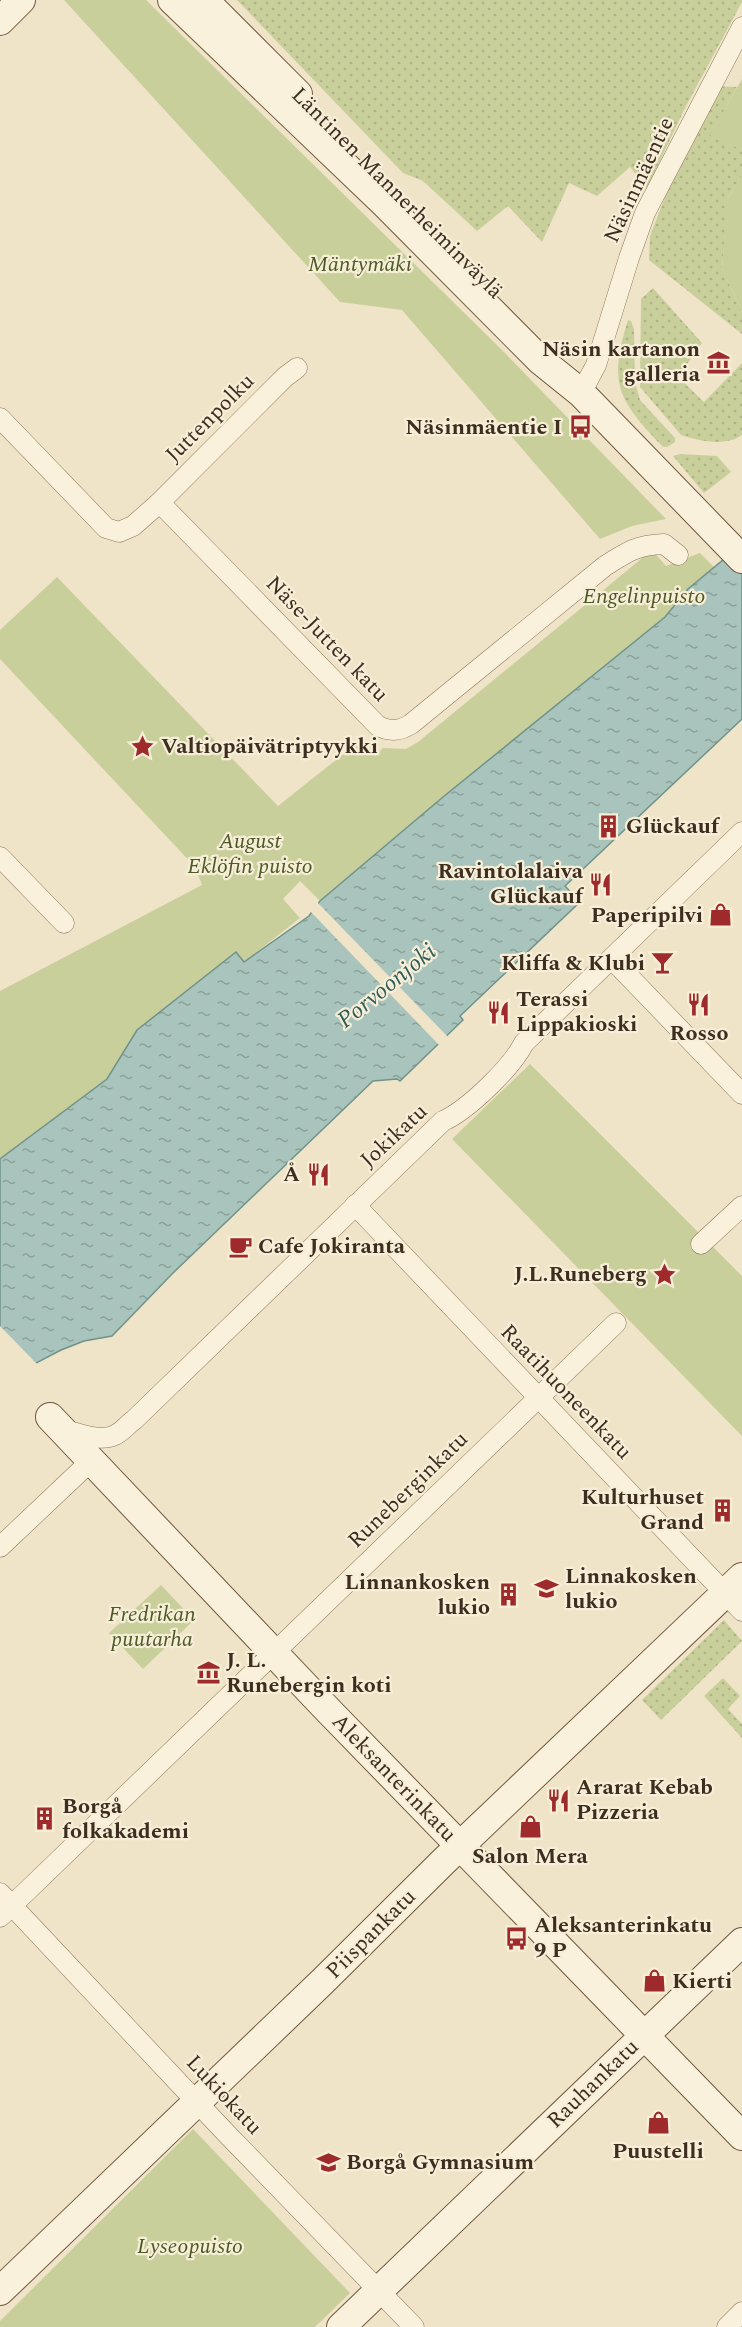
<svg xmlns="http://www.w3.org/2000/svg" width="742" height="2327" font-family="Spectral,serif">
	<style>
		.grass { fill: url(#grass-dots) }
		.green { fill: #c9cf9b }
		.water { fill: url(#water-ripples); stroke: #6f938a; stroke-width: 1.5 }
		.pier { fill: #f0e4c8 }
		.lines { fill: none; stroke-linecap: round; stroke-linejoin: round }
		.street-casing { stroke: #8d765c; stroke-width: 21 }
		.secondary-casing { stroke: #6f573f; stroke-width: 30 }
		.street { stroke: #faf1dc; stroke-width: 20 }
		.secondary { stroke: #faf1dc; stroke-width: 28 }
		.labels { text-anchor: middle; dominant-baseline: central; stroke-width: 4.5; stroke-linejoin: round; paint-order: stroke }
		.street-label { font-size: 22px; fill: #3d2e20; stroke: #f7eed8 }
		.park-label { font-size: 22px; font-style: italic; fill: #4d5a26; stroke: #f7eed8 }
		.poi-label { font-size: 22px; font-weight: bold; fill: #3d2e20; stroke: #f7eed8; text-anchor: start }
		.water-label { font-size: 24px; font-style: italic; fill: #2f5d5a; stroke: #f7eed8 }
	</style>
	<defs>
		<pattern id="grass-dots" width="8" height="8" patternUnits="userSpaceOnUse" patternTransform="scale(1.5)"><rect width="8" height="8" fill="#c9cf9b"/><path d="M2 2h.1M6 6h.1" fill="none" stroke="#aeb285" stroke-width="1.8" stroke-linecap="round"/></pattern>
		<pattern id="water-ripples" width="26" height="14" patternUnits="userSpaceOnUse" patternTransform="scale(1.5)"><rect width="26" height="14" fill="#a9c4bc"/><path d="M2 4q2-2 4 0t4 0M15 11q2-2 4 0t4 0" fill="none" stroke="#8ba098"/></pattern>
	</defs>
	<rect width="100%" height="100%" fill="#f0e4c8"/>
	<!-- grass -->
	<g class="grass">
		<path d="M237,0H742V2L685,108L647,188L630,167L597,196L569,183L542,242L508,206L477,231L423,181L403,173Z"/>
		<path d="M716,86L737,87L711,135L742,150V175L728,198L722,268L742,312V334L649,260L650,236L677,166Z"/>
		<path d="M653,288L702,343L678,377L704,402L742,363V435C726,447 699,441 681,435L640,387L641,299Z"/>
		<path d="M628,320L631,321L634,329L635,382L640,400L675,438V442L667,447L662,446C618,400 608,383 628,320Z"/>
		<path d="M680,454L717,456L731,472L704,493L673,456Z"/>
		<path d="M724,1620L742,1641L661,1720L642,1700Z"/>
		<path d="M723,1678L740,1696L728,1709L742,1724V1738L704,1696Z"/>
	</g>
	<!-- green -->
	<g class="green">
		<path d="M64,0H146L501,349L666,519L632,526L600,539L402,310L340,302Z"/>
		<path d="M742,79V150L710,135Z"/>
		<path d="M742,175V312L722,268L727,200Z"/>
		<path d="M652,550L666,566L700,553L714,567L688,589L665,617L320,901L300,881L283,899L300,918L244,962L235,953L137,1030L107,1079L0,1161V991L202,885L195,867L0,659V630L57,577L278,806L361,740L375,756L383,748L406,749L418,742Z"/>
		<path d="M530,1064L742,1276V1436L452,1139Z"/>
		<path d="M161,1585L194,1620L143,1669L109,1633Z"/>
		<path d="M193,2129L350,2293L315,2327H0V2321Z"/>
	</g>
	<!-- water -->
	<path class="water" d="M742,544V719L565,886L580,902L460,1016L463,1020L400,1081L397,1079L373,1081L173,1273L112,1336L84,1341L61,1350L36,1363L0,1396V1159L107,1079L137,1030L236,952L244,962L309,916L320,901L443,797L665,617L688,589Z"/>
	<!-- pier -->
	<g class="pier">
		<path d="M316,901L449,1038L440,1046L309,910Z"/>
		<path d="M0,1326L38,1365L0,1399Z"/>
	</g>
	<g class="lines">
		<defs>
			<g id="street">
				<path d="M581,393L596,365L629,258L645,213L742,27"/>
				<path d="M0,418L106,528L119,532L133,526L158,504L163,506L378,726C391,732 400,731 411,724L605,566C628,551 637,545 664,544L678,555"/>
				<path d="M158,504L285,377L297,368"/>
				<path d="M0,857L64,923"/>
				<path d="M612,959L742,1094"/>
				<path d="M355,1205L742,1611"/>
				<path d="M701,1244L742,1206"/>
				<path d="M61,1429C76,1432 100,1443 115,1435C122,1432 128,1424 134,1420L443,1121C468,1110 512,1067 524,1043L742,832"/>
				<path d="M0,1547L91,1461"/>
				<path d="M0,1893L225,2132L414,2327"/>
				<path d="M0,1917L616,1323"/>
				<path d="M727,2327L742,2312"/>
			</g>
			<g id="secondary">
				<path d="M172,0L385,204L540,360L581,393L742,559"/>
				<path d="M204,0L298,94"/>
				<path d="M0,21L21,0"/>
				<path d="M50,1417L325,1707L742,2136"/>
				<path d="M0,2291L322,1982L443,1862L742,1577"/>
				<path d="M341,2327L742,1942"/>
			</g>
		</defs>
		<!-- street casing -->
		<use href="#street" class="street-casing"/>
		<!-- secondary casing -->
		<use href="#secondary" class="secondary-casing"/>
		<!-- street -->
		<use href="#street" class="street"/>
		<!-- secondary -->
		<use href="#secondary" class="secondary"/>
	</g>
	<!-- icons -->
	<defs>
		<symbol id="museum-bare" viewBox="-9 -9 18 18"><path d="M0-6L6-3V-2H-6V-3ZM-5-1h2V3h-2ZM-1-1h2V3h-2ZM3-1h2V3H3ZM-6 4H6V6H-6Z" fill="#9e2a2b" stroke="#f7eed8" stroke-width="2.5" paint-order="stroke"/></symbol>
		<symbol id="bus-bare" viewBox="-9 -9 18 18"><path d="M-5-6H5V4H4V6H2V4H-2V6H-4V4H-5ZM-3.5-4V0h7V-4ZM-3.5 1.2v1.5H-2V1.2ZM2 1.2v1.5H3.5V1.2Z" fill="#9e2a2b" stroke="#f7eed8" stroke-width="2.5" paint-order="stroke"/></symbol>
		<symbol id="sight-bare" viewBox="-9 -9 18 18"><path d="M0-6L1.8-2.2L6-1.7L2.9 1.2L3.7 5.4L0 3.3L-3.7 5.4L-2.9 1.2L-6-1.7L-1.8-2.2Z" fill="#9e2a2b" stroke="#f7eed8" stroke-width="2.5" paint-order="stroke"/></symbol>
		<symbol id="building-bare" viewBox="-9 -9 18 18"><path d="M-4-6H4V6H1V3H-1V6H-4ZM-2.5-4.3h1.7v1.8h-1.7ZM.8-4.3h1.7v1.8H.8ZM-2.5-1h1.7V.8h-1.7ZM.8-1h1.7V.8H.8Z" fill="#9e2a2b" stroke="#f7eed8" stroke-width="2.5" paint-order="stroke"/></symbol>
		<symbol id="restaurant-bare" viewBox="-9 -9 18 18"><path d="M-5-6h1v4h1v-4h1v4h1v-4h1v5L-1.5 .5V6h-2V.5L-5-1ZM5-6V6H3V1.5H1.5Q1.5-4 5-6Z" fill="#9e2a2b" stroke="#f7eed8" stroke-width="2.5" paint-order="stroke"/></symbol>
		<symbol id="shop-bare" viewBox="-9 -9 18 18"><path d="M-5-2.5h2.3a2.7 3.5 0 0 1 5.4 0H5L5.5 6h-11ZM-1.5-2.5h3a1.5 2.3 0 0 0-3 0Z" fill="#9e2a2b" stroke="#f7eed8" stroke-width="2.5" paint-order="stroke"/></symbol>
		<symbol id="bar-bare" viewBox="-9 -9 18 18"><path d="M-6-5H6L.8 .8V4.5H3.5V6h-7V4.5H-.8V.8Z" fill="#9e2a2b" stroke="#f7eed8" stroke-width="2.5" paint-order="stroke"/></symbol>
		<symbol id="cafe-bare" viewBox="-9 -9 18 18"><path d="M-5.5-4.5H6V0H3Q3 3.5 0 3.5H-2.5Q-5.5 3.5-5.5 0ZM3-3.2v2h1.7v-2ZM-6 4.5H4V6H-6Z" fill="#9e2a2b" stroke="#f7eed8" stroke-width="2.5" paint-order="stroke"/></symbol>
		<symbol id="school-bare" viewBox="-9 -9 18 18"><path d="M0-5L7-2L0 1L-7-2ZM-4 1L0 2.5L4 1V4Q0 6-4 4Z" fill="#9e2a2b" stroke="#f7eed8" stroke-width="2.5" paint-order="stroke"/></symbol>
	</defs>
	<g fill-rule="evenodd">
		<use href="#museum-bare" x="702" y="346" width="33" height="33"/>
		<use href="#bus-bare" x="564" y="410" width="33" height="33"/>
		<use href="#sight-bare" x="126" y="730" width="33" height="33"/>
		<use href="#building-bare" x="592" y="810" width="33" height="33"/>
		<use href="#restaurant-bare" x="584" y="868" width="33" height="33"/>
		<use href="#shop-bare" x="704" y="898" width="33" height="33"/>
		<use href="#bar-bare" x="646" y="946" width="33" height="33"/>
		<use href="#restaurant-bare" x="682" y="988" width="33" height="33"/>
		<use href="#restaurant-bare" x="482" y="996" width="33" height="33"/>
		<use href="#restaurant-bare" x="302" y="1158" width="33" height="33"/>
		<use href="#cafe-bare" x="224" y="1230" width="33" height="33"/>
		<use href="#sight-bare" x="648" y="1258" width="33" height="33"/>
		<use href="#building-bare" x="706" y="1494" width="33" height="33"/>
		<use href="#school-bare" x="530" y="1572" width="33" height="33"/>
		<use href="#building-bare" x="492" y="1578" width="33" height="33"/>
		<use href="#museum-bare" x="192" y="1656" width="33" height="33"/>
		<use href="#restaurant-bare" x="542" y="1784" width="33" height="33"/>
		<use href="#building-bare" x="28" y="1802" width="33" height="33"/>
		<use href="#shop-bare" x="514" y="1810" width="33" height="33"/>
		<use href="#bus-bare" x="500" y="1922" width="33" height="33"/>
		<use href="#shop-bare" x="638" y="1964" width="33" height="33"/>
		<use href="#shop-bare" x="642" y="2106" width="33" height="33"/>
		<use href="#school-bare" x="312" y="2146" width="33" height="33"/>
	</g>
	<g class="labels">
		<!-- street labels -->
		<g class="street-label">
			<text transform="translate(639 180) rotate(-65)">Näsinmäentie</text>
			<text transform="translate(397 193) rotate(45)">Läntinen Mannerheiminväylä</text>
			<text transform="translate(210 418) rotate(-45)">Juttenpolku</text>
			<text transform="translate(327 639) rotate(46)">Näse-Jutten katu</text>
			<text transform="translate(394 1136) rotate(-43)">Jokikatu</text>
			<text transform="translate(566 1392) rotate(46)">Raatihuoneenkatu</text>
			<text transform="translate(408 1490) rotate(-44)">Runeberginkatu</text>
			<text transform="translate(394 1778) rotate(46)">Aleksanterinkatu</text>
			<text transform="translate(371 1934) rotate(-45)">Piispankatu</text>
			<text transform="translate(593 2084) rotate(-44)">Rauhankatu</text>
			<text transform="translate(224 2095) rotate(47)">Lukiokatu</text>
		</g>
		<!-- park labels -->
		<g class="park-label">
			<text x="360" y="264">Mäntymäki</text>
			<text x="644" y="596">Engelinpuisto</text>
			<text x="250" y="841">August<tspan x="250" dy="25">Eklöfin puisto</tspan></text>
			<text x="152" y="1614">Fredrikan<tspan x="152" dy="25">puutarha</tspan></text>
			<text x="190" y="2246">Lyseopuisto</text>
		</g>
		<!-- poi labels -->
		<g class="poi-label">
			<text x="700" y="349" text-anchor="end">Näsin kartanon<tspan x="700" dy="25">galleria</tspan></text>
			<text x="562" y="427" text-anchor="end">Näsinmäentie I</text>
			<text x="161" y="746">Valtiopäivätriptyykki</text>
			<text x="626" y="826">Glückauf</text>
			<text x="583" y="871" text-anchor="end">Ravintolalaiva<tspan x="583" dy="25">Glückauf</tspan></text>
			<text x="703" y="915" text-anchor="end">Paperipilvi</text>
			<text x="645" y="963" text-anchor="end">Kliffa &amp; Klubi</text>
			<text x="516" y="999">Terassi<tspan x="516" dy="25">Lippakioski</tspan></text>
			<text x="699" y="1033" text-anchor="middle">Rosso</text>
			<text x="300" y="1174" text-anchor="end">Å</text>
			<text x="258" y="1246">Cafe Jokiranta</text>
			<text x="647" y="1274" text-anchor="end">J.L.Runeberg</text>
			<text x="704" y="1497" text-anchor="end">Kulturhuset<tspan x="704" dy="25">Grand</tspan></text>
			<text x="565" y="1576">Linnakosken<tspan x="565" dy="25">lukio</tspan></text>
			<text x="490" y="1582" text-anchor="end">Linnankosken<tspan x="490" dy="25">lukio</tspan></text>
			<text x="226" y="1660">J. L.<tspan x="226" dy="25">Runebergin koti</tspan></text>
			<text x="576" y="1787">Ararat Kebab<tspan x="576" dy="25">Pizzeria</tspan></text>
			<text x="62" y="1806">Borgå<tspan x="62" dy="25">folkakademi</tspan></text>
			<text x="530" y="1856" text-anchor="middle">Salon Mera</text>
			<text x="534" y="1925">Aleksanterinkatu<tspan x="534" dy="25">9 P</tspan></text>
			<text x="672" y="1981">Kierti</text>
			<text x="658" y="2151" text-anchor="middle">Puustelli</text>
			<text x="346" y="2162">Borgå Gymnasium</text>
		</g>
		<!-- water labels -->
		<g class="water-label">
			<text transform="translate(387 986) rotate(-39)">Porvoonjoki</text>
		</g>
	</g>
</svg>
